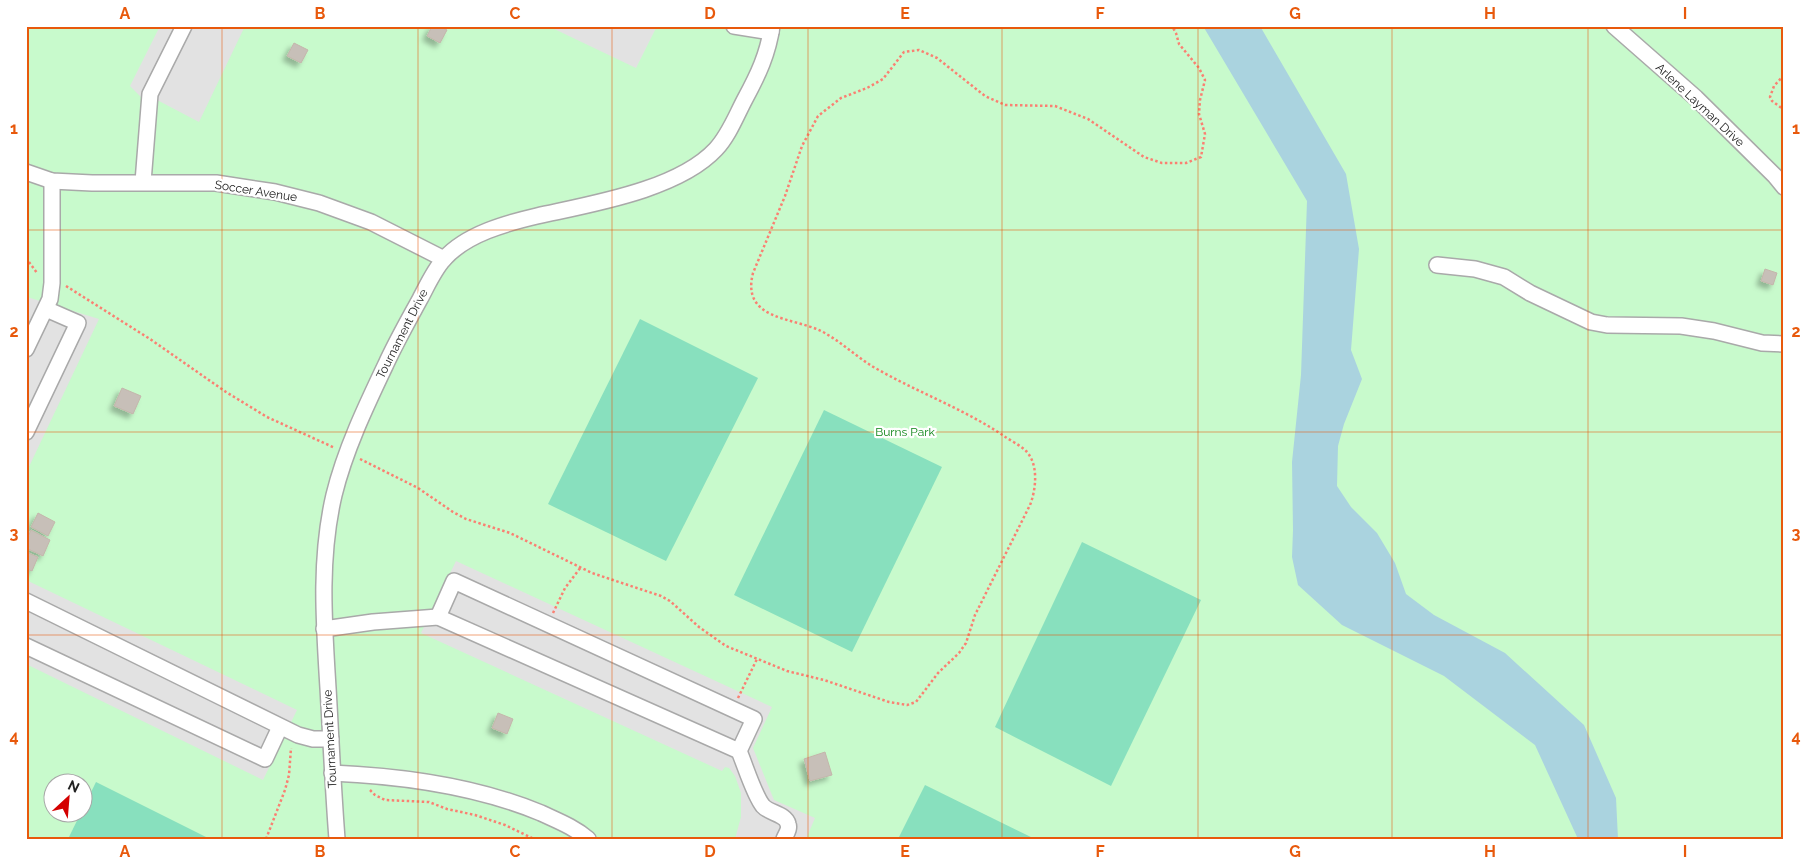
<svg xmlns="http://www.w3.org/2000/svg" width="1810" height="865" font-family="Raleway,sans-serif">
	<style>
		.park { fill: #c8facc; fill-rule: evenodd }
		.pitch { fill: #88e0be }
		.parking { fill: #e2e2e2 }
		.water { fill: #aad3df }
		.building { fill: #c7bfb8; stroke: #c4b6ab; filter: url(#shadow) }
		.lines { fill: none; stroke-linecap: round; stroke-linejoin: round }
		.minor-casing { stroke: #a9a9a9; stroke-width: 18 }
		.path { stroke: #fa8072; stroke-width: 2.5; stroke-dasharray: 2.5 2.5; stroke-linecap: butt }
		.minor { stroke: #fff; stroke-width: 15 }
		.grid { fill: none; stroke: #e8590c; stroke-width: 1; stroke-opacity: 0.55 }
		.labels { text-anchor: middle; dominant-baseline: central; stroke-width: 4.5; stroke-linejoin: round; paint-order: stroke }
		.street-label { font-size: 12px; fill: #222; stroke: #fff }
		.park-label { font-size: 12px; fill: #0c8416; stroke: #fff }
		.neatline { fill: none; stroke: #e8590c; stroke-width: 2 }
		.grid-label { font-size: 16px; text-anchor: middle; font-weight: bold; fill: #e8590c }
	</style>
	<defs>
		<filter id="shadow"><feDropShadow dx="-4.5" dy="4.5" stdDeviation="2.5" flood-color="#0004"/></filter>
	</defs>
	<rect width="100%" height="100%" fill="#f2efe9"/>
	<!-- park -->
	<path class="park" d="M26,26H1784V839H26ZM52,782H82V812H52Z"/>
	<!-- pitch -->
	<g class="pitch">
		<path d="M640,319L758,378L666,561L548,504Z"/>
		<path d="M824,410L942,467L852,652L734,595Z"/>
		<path d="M1082,542L1201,600L1111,786L995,727Z"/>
		<path d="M96,782L210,839H68Z"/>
		<path d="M925,785L1035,839H898Z"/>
	</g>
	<!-- parking -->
	<g class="parking">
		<path d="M160,26H245L199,122L159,101H156L141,97L130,86Z"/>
		<path d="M548,26H657L636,68Z"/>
		<path d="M27,297L99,319L26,473V299Z"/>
		<path d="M456,561L772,707L753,748L774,800L815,818L806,839H735L741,817V793L735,776L729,768L725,767L722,771L421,633Z"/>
		<path d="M26,580L297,710L263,780L26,664Z"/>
	</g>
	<!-- water -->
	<path class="water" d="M1203,26H1260L1346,174L1359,249L1351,350L1362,379L1344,424L1338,446L1337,486L1351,507L1377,533L1395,563L1406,594L1434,615L1505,653L1584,725L1616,798L1618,839H1578L1535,745L1444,676L1342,625L1298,585L1292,557L1293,530L1292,462L1301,375L1307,201Z"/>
	<!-- building -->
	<g class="building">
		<path d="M432,26H439L447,30L440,43L427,36Z"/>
		<path d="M294,43L308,50L301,63L287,56Z"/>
		<path d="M1765,269L1777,273L1773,285L1761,281Z"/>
		<path d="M122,388L141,396L133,414L114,406Z"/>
		<path d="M38,513L55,522L48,536L31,527Z"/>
		<path d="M31,530L50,540L43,556L26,548V541Z"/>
		<path d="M26,552L38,557L32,571L26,569Z"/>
		<path d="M498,713L513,719L507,734L492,728Z"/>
		<path d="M825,752L832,775L810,781L804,759Z"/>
	</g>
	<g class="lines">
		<defs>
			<g id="minor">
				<path d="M734,26L771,32"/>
				<path d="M1614,26L1696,98L1775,176L1784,187"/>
				<path d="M26,172L52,181L92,183H216L275,192L319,203L371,222L444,259"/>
				<path d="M143,182L150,94L184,26"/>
				<path d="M1437,265L1475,269L1504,277L1530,293L1591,322L1607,325L1681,326L1714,331L1762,343L1784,344"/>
				<path d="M26,349L50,299L52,283V181"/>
				<path d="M26,432L78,323L46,309"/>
				<path d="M26,601L298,735L313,739H331"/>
				<path d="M438,617L454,581L754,719L739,751"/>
				<path d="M324,629L373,622L438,617L739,751C745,765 754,795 763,806C769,813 786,814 788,824C790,829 786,834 784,839"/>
				<path d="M26,646L265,759L280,727"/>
				<path d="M332,773C403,776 476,786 541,813C558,821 574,827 588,839"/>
				<path d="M337,839C333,788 331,738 328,688C324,623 319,559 334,495C345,450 366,406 386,364C396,342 408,321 420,299C427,286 434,270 444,259C466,234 507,223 537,216C591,204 678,190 716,149C729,135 736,116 745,99C758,75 768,54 772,26"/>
			</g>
		</defs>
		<!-- minor casing -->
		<use href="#minor" class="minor-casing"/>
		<!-- path -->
		<g class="path">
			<path d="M1784,75L1774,86L1770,97L1772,101L1784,110"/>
			<path d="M26,258L37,273"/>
			<path d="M66,286L150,339L226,392L267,417L335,448"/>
			<path d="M360,459L418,488L453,512L466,519L510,533L592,573L661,596L670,601L699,627L726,646L787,671L824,680L889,702L907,705L916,702L938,673L959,653L966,643L975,615L1030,505C1036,490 1039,464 1026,451C1020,445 1011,441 1004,436C964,409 919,393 877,369C857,358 841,341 821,331C792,317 741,320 753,273L785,196L802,146L818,116L841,98L867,88L883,79L904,52L919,50L937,58L985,96L1005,105L1055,106L1088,119L1144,157L1162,163H1186L1201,157L1205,134L1199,114L1200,100L1205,80L1199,68L1179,44L1176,33L1172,26"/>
			<path d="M553,613L565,588L581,567"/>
			<path d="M738,698L757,659"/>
			<path d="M370,790L375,795L385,800L429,802L447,809L475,815L505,825L534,839"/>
			<path d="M266,839L285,790L289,775L291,748"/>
		</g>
		<!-- minor -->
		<use href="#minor" class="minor"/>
	</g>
	<!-- grid -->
	<path class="grid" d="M222,26V839M418,26V839M612,26V839M808,26V839M1002,26V839M1198,26V839M1392,26V839M1588,26V839M26,230H1784M26,432H1784M26,635H1784"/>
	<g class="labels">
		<!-- street labels -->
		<g class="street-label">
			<text transform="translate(1700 105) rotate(43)">Arlene Layman Drive</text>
			<text transform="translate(256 191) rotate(9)">Soccer Avenue</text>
			<text transform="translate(402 334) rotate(-63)">Tournament Drive</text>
			<text transform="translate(330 739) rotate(-93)">Tournament Drive</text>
		</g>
		<!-- park labels -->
		<g class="park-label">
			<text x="905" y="432">Burns Park</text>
		</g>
	</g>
	<!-- border -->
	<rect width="1810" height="865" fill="none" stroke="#ffffff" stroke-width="55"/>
	<!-- north arrow -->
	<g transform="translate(68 798) rotate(26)"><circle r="24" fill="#ffffff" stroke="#a7a7a7"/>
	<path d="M0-4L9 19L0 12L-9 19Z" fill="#d40000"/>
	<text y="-8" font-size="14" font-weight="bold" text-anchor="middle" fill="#222222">N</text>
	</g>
	<rect x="28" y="28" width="1754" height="810" class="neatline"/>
	<g class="grid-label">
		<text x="125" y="19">A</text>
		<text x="320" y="19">B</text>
		<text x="515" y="19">C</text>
		<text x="710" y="19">D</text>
		<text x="905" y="19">E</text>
		<text x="1100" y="19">F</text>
		<text x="1295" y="19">G</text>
		<text x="1490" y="19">H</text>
		<text x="1685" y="19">I</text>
		<text x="14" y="134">1</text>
		<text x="1796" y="134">1</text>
		<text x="14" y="337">2</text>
		<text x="1796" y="337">2</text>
		<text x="14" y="539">3</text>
		<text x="1796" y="539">3</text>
		<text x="14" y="742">4</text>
		<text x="1796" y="742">4</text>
		<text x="125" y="857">A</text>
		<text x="320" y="857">B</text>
		<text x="515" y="857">C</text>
		<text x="710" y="857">D</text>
		<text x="905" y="857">E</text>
		<text x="1100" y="857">F</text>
		<text x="1295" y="857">G</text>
		<text x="1490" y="857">H</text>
		<text x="1685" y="857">I</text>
	</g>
</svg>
